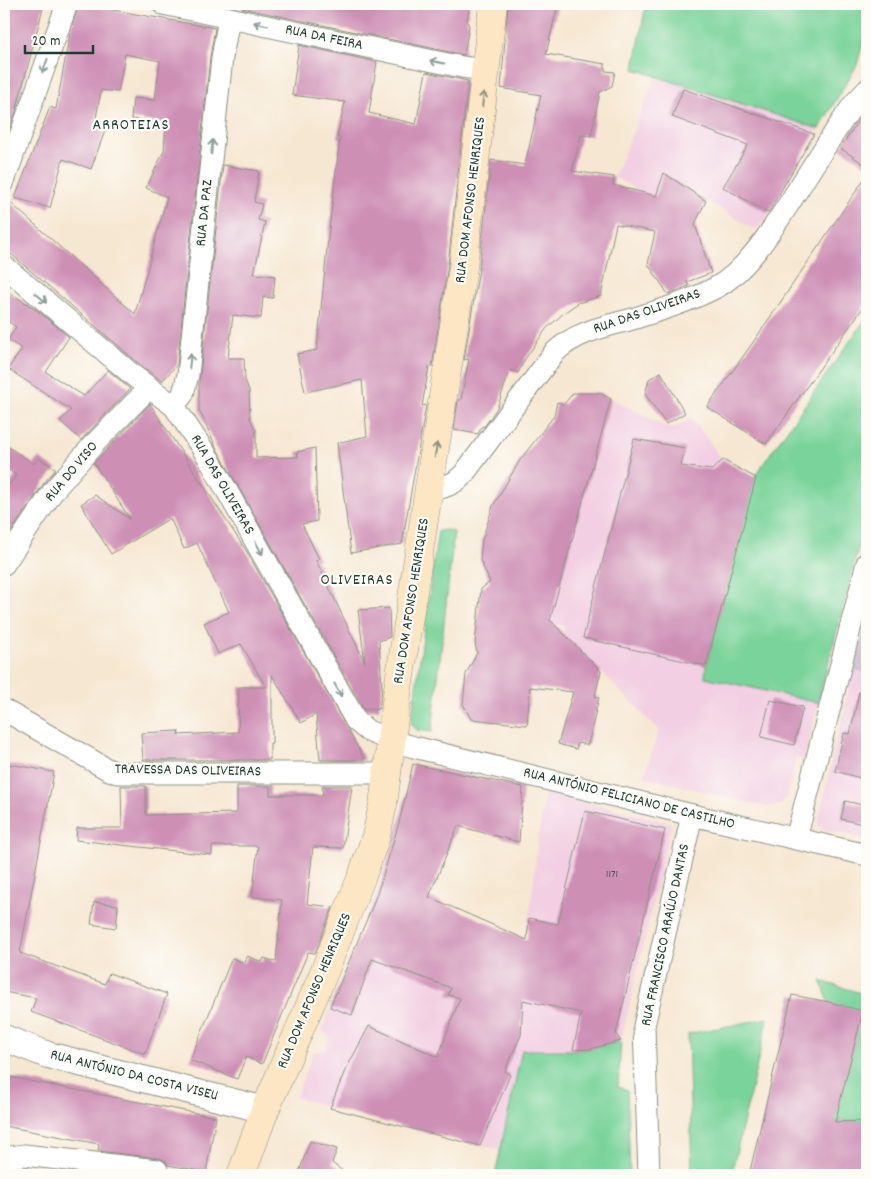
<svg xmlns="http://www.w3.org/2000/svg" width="871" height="1179" font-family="Dekko,sans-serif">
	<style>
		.built { fill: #f2cfe2 }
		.industrial { fill: #cfbdd0 }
		.green { fill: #79d39a; stroke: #4c8867 }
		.building { fill: #ce8fb5 }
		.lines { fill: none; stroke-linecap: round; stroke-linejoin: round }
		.minor-casing { stroke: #8a9283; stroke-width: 23 }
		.tertiary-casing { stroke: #8a9283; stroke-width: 28 }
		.secondary-casing { stroke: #8a9283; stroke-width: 29 }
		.minor { stroke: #fff; stroke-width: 21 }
		.tertiary { stroke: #fff; stroke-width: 26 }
		.secondary { stroke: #fce6c4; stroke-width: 28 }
		.oneway { stroke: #8f9e9a }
		.oneway2 { stroke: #8e927c }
		.labels { text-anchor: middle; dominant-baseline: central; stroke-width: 4.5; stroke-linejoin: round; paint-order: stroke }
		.number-label { font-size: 12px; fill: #4b5254 }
		.street-label { font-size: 15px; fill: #1f3d34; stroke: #fdfcf7 }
		.neighbourhood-label { font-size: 16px; letter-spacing: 1px; fill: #1f3d34; stroke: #fdfcf7 }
	</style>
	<rect width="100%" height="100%" fill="#fdfcf7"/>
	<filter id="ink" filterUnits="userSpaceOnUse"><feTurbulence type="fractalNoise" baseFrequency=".02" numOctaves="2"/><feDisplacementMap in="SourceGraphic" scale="10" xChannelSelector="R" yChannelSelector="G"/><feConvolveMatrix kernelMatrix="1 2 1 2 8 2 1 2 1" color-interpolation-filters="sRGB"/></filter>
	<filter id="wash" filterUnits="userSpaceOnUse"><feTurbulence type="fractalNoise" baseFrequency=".0096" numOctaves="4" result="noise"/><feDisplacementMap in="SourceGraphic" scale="20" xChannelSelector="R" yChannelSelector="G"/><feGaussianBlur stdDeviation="1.12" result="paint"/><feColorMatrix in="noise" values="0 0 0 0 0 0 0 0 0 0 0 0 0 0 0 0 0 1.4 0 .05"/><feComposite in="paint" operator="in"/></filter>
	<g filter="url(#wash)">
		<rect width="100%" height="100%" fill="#f6e7d2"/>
		<!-- built -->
		<g class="built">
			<path d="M656,76L819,129L770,213L755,230L664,173L656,196L640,192L614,177Z"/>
			<path d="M611,399L671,429L692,418L723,461L727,457L730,464L755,478L756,474L864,524L804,760L796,758L787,797L780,805L767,807L644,777L659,730L564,634V626L549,622Z"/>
			<path d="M853,670L867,673V840L826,830L819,826L818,822Z"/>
			<path d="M545,792L671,823L621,1041L590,1049L522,1050L501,1150L330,1108L296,1097L313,1052L325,1049L327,1044L330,1037L322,1030L382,879L429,897L527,941L537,847Z"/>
		</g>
		<!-- industrial -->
		<path class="industrial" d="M867,615V673L853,670Z"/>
		<!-- green -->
		<g class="green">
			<path d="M646,4H867V27L857,65L819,129L634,69Z"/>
			<path d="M867,317V514L818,703L705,677L706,666L756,474Z"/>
			<path d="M446,530L454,532L432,732L417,730L411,723L438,531Z"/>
			<path d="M821,981L867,995V1121L835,1122L829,1002Z"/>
			<path d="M768,1018L731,1175H692L688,1034Z"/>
			<path d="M621,1041L618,1087L627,1090L630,1175H495L522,1050H573L590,1049Z"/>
		</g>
		<g id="blocks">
			<!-- building -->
			<g class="building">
				<path d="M10,4H44L16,111L8,133L4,132V29Z"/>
				<path d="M79,4L215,28L210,57L177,365L162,381L143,367L4,248V197L135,314L167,197L146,188L164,151L166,123L131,119L133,98L155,100L160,61L125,54L118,92L101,90L95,124L106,128L91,169L63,159L50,208L15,198L50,107L56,109L70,33Z"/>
				<path d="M242,4H402L423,7L424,4H470L467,21L469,26L464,55L242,8Z"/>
				<path d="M508,4H558L546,54L605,64V71L615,72L612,86L600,92L591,136L581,135L572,171L614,177L613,185L656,196L664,173L706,201L695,224L711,273L687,282L689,286L668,294L648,264L655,232L616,224L601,296L578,303L565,312L546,329L525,359L518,373L510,370L497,408L484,427L482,426L478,434L454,430L458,400H461L469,359L464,360L479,269L491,160L525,165L541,95L501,88Z"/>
				<path d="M299,45L377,62L369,113L416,124L426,72L468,81L448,265L432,367H429L422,406L426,405L402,544L351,553L337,443L367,436L362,380L305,392L297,354L317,350L328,238L340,138L337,137L345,102L292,95Z"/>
				<path d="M683,89L814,134L768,213L723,187L748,145L672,117Z"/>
				<path d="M867,108V166L840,148Z"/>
				<path d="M223,165L259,171L254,202L262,204L258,220L265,222L254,274L275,276L273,298L263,297L261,318L233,315L228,358H244L245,380L249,390L250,418L256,431V458L298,457L297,452L315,448L317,521L302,524L319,559L316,560L365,663L358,610L389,608L390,637L379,641L382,688L379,709L364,710L216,447L199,410V383Z"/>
				<path d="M867,175V302L766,444L707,407L754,341Z"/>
				<path d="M4,289L38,311L69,337L46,372L84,396L108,370L130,389L81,440L60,421L71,410L8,369L22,349L8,340L16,327L4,319Z"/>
				<path d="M661,372L685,413L666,424L645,394L649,379Z"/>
				<path d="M573,393H600L611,399L550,620L601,671L595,696L599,697L588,745L578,743L576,749L558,744L573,692L530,687L527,725L471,719L463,704L466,674L477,653L475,643L481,589L490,582L480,560L482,540L493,506L520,460L554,416L557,402L564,404Z"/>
				<path d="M150,404L247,552L365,760H320L316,714L301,723L272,675V743H270V760H143L141,733L179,731L178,735L238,732L239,687H266L241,644L218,654L204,623L229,612L197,543L184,549L170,518L111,554L81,504L95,495L130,519L94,463Z"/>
				<path d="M634,439L685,448L681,466L712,470L723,460L756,478L706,666L583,638Z"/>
				<path d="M4,444L34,464L39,458L56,469L44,483L4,542V492L16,475L4,467Z"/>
				<path d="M859,692L867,693V780L835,771L844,733L850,734Z"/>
				<path d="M770,700L803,707L794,745L761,737Z"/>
				<path d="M4,763L54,772L20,953L105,984L109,973L167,994L145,1054L31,1012L36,998L4,992Z"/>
				<path d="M413,764L523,787L519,842L458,826L429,897L527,940L529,918L558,924L585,811L665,830L616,1034L621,1041L590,1049L573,1050L581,1013L523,1000L521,1035L505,1071L510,1075L480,1146L330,1108L344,1073L369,1026L438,1057L460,998L448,995L451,988L372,959L352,1015L330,1007L372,907L382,879L399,823Z"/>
				<path d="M121,786H146V815L237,813V786H270V795H323L322,786H352L343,848L313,847L307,904L333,907L315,953L308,952L262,1064L246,1057L237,1079L190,1060L232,958L245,963L247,956L262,962L264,958L276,962L282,900L252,897L258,846H212V855L76,840L77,828H122Z"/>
				<path d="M845,801L867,806V825L841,819Z"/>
				<path d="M94,902L118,905L116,928L91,924Z"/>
				<path d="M792,995L829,1002L863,1011L835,1122L867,1121V1175H749Z"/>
				<path d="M4,1076L216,1117L206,1172L168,1165L165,1160L158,1158L98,1151L99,1144L4,1126Z"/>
				<path d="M310,1141L337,1149L332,1163L348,1175H298Z"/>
			</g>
		</g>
	</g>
	<g filter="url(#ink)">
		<use href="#blocks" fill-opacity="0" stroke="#8a9283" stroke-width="1"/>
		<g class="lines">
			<defs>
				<g id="minor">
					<path d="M163,4L462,67L485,70"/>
					<path d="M4,181L67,4"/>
					<path d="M4,266L135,377L174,406L208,457L356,721L368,731L392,741L414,747L692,815L867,855"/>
					<path d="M174,406L183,394L188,375L222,58L229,18"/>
					<path d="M429,489C443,489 453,485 463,475L554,353C574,333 602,327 629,320C658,311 688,302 715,288C748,271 777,222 797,191C815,162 834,133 853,105L867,90"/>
					<path d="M4,564L54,490L94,444L149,388"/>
					<path d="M4,710L107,769L117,773H388"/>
					<path d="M796,839L867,563"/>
					<path d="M4,1158L24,1155L157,1170"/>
					<path d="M649,1175L644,1026L692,815"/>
				</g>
				<path id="tertiary" d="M4,1038L48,1055L265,1110"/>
				<path id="secondary" d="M241,1175L265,1110L322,977L362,876L376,836L383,805L397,695L463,267L493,4"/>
			</defs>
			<!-- minor casing -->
			<use href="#minor" class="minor-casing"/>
			<!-- tertiary casing -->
			<use href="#tertiary" class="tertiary-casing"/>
			<!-- secondary casing -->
			<use href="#secondary" class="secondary-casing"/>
			<!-- minor -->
			<use href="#minor" class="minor"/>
			<!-- tertiary -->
			<use href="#tertiary" class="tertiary"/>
			<!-- secondary -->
			<use href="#secondary" class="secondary"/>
		</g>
		<!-- one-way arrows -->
		<defs><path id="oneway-shaft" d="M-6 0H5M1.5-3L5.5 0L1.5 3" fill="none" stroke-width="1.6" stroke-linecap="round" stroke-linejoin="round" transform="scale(1.25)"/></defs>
		<g class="oneway">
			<use href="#oneway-shaft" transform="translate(261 24) rotate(-168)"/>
			<use href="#oneway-shaft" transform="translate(437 62) rotate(-168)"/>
			<use href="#oneway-shaft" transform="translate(45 66) rotate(110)"/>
			<use href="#oneway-shaft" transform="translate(212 147) rotate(-84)"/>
			<use href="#oneway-shaft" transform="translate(41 298) rotate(40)"/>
			<use href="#oneway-shaft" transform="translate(190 361) rotate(-84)"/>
			<use href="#oneway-shaft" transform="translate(259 548) rotate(61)"/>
			<use href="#oneway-shaft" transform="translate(338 690) rotate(61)"/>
		</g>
		<g class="oneway2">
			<use href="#oneway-shaft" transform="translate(483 99) rotate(-84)"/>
			<use href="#oneway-shaft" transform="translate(436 450) rotate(-81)"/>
		</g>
	</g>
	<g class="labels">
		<!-- number labels -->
		<g class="number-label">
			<text x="612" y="874">1171</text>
		</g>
		<!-- street labels -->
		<g class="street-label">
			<text transform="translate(324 38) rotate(12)">RUA DA FEIRA</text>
			<text transform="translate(471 200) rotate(-83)">RUA DOM AFONSO HENRIQUES</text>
			<text transform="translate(205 213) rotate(-84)">RUA DA PAZ</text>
			<text transform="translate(647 312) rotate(-19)">RUA DAS OLIVEIRAS</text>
			<text transform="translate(72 472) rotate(-50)">RUA DO VISO</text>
			<text transform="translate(222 485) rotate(60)">RUA DAS OLIVEIRAS</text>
			<text transform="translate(412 601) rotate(-81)">RUA DOM AFONSO HENRIQUES</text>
			<text transform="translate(188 771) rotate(1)">TRAVESSA DAS OLIVEIRAS</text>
			<text transform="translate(629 799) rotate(14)">RUA ANTÓNIO FELICIANO DE CASTILHO</text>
			<text transform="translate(666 935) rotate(-78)">RUA FRANCISCO ARAÚJO DANTAS</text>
			<text transform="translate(315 991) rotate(-67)">RUA DOM AFONSO HENRIQUES</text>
			<text transform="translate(134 1076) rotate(14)">RUA ANTÓNIO DA COSTA VISEU</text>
		</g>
		<!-- neighbourhood labels -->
		<g class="neighbourhood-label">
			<text x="131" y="125">ARROTEIAS</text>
			<text x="357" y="580">OLIVEIRAS</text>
		</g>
	</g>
	<!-- margin -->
	<rect width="871" height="1179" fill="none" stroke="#fdfcf7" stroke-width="20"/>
	<!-- scale -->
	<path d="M25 45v8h68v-8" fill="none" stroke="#1f3d34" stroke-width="2.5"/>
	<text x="32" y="45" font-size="15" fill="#1f3d34" stroke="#fdfcf7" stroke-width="4" paint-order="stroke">20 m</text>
</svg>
